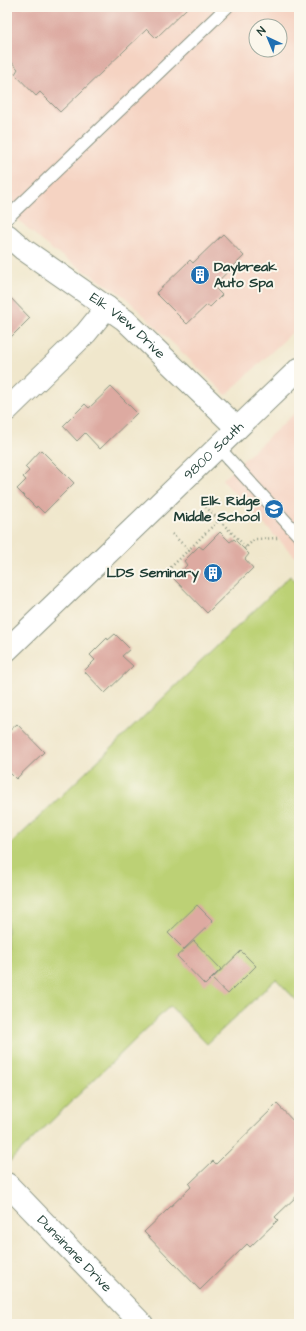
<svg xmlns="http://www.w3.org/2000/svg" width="306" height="1331" font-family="'Architects Daughter',sans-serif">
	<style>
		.built { fill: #f5d3c2; fill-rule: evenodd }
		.green { fill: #bcd175; stroke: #6e8754 }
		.building { fill: #ddaaa1 }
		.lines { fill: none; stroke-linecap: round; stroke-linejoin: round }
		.service-casing { stroke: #889280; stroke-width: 14 }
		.minor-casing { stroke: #889280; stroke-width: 24 }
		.secondary-casing { stroke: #889280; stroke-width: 24 }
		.path { stroke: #889280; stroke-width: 2.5; stroke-dasharray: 1 3; stroke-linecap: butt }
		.service { stroke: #fff; stroke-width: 12 }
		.minor { stroke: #fff; stroke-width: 22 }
		.secondary { stroke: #fff; stroke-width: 22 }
		.labels { text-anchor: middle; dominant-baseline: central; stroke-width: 4; stroke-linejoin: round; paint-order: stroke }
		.poi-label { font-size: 14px; font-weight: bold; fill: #1f3d34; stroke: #fbf7ec; text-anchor: end }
		.street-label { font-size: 14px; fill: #1f3d34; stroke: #fbf7ec }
	</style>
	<rect width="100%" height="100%" fill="#fbf7ec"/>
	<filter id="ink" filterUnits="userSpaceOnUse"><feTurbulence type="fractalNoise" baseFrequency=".025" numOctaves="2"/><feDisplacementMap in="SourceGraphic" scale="8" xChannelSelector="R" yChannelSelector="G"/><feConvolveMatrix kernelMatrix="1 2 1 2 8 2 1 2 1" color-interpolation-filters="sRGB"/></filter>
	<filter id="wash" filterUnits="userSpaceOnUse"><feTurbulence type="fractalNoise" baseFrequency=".012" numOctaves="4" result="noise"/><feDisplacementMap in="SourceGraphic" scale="16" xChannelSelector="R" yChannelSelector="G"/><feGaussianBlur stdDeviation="0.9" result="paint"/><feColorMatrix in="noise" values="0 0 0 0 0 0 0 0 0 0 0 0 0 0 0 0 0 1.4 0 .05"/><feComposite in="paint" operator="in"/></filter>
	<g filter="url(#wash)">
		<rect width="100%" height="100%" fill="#f0e7cc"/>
		<!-- built -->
		<g class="built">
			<path d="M7,7H299V326L226,395L124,296L51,249L7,210ZM256,26H280V50H256Z"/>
			<path d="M299,409V561L222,480Z"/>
		</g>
		<!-- green -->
		<path class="green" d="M290,576L299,586V1003L276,979L207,1044L170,1006L7,1164V848Z"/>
		<g id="blocks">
			<!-- building -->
			<g class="building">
				<path d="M7,7H188L156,38L147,29L60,112L40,92L36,96L15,74L18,69L7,57Z"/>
				<path d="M223,234L244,256L213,286L222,295L210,307L207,305L187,324L156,293L190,260L193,263Z"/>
				<path d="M7,294L30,318L7,341Z"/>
				<path d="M111,387L137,413L100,449L85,433L77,441L63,426L85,404L89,408Z"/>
				<path d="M41,450L74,483L44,513L37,506L36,508L17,489L26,480L23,477L29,471L25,467Z"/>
				<path d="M220,532L230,542L234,539L249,554L245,559L253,568L207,613L174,579L187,565L184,561L199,546L203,549Z"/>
				<path d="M115,634L130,649L122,656L133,666L105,693L84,671L95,660L90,655L107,638L108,640Z"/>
				<path d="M17,724L44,752L16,779L7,770V733Z"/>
				<path d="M197,905L213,921L184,949L168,933Z"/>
				<path d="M194,941L221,969L205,985L177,956Z"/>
				<path d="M241,951L256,966L228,994L212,979Z"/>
				<path d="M277,1104L299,1127V1194L275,1217L278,1220L250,1247L247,1244L200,1290L144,1232L191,1187L189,1184L213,1161L216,1164Z"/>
			</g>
		</g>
	</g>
	<g filter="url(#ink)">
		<use href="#blocks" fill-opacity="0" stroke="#889280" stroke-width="1"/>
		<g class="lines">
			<defs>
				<g id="service">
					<path d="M7,218L227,7"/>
					<path d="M218,447L299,536"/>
				</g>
				<g id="minor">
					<path id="s1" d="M7,235L23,249L125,320L237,428"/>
					<path d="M7,410L86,333L107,307"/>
					<path id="s2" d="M7,1184L142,1324"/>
				</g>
				<g id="secondary">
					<path id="s3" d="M7,650L299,369"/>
				</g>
			</defs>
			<!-- service casing -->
			<use href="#service" class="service-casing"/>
			<!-- minor casing -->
			<use href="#minor" class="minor-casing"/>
			<!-- secondary casing -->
			<use href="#secondary" class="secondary-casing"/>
			<!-- path -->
			<g class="path">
				<path d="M203,504L246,547"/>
				<path d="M172,534L192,553"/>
				<path d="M244,549L255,539L278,538"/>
				<path d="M165,573L219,520"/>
			</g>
			<!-- service -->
			<use href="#service" class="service"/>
			<!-- minor -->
			<use href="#minor" class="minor"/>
			<!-- secondary -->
			<use href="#secondary" class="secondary"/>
		</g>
	</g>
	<!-- icons -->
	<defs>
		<symbol id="building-disc" viewBox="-11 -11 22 22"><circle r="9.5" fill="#1f6fb2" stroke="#fbf7ec"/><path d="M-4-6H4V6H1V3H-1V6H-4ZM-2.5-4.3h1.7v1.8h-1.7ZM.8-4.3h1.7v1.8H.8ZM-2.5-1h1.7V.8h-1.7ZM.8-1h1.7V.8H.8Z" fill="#fff"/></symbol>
		<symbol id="school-disc" viewBox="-11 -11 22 22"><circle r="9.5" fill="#1f6fb2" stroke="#fbf7ec"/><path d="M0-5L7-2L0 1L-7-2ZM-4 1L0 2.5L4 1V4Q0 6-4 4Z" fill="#fff"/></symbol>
	</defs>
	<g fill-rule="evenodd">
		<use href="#building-disc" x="189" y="264" width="22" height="22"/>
		<use href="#school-disc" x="263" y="498" width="22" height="22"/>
		<use href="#building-disc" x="202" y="562" width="22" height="22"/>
	</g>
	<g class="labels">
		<!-- poi labels -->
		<g class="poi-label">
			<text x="214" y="267" text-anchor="start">Daybreak<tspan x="214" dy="16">Auto Spa</tspan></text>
			<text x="260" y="501">Elk Ridge<tspan x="260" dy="16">Middle School</tspan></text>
			<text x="199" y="573">LDS Seminary</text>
		</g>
		<!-- street labels -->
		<g class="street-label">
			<text stroke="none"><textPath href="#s1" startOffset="151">Elk View Drive</textPath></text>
			<text stroke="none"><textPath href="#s3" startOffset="287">9800 South</textPath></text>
			<text stroke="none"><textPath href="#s2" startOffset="97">Dunsinane Drive</textPath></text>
		</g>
	</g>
	<!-- margin -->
	<rect width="306" height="1331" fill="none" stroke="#fbf7ec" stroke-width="24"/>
	<!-- north arrow -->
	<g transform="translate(268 38) rotate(316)"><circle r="19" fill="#fbf7ec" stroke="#a3ada2"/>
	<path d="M0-3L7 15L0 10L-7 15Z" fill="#1f6fb2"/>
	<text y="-6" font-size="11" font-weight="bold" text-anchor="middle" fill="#1f3d34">N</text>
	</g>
</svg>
